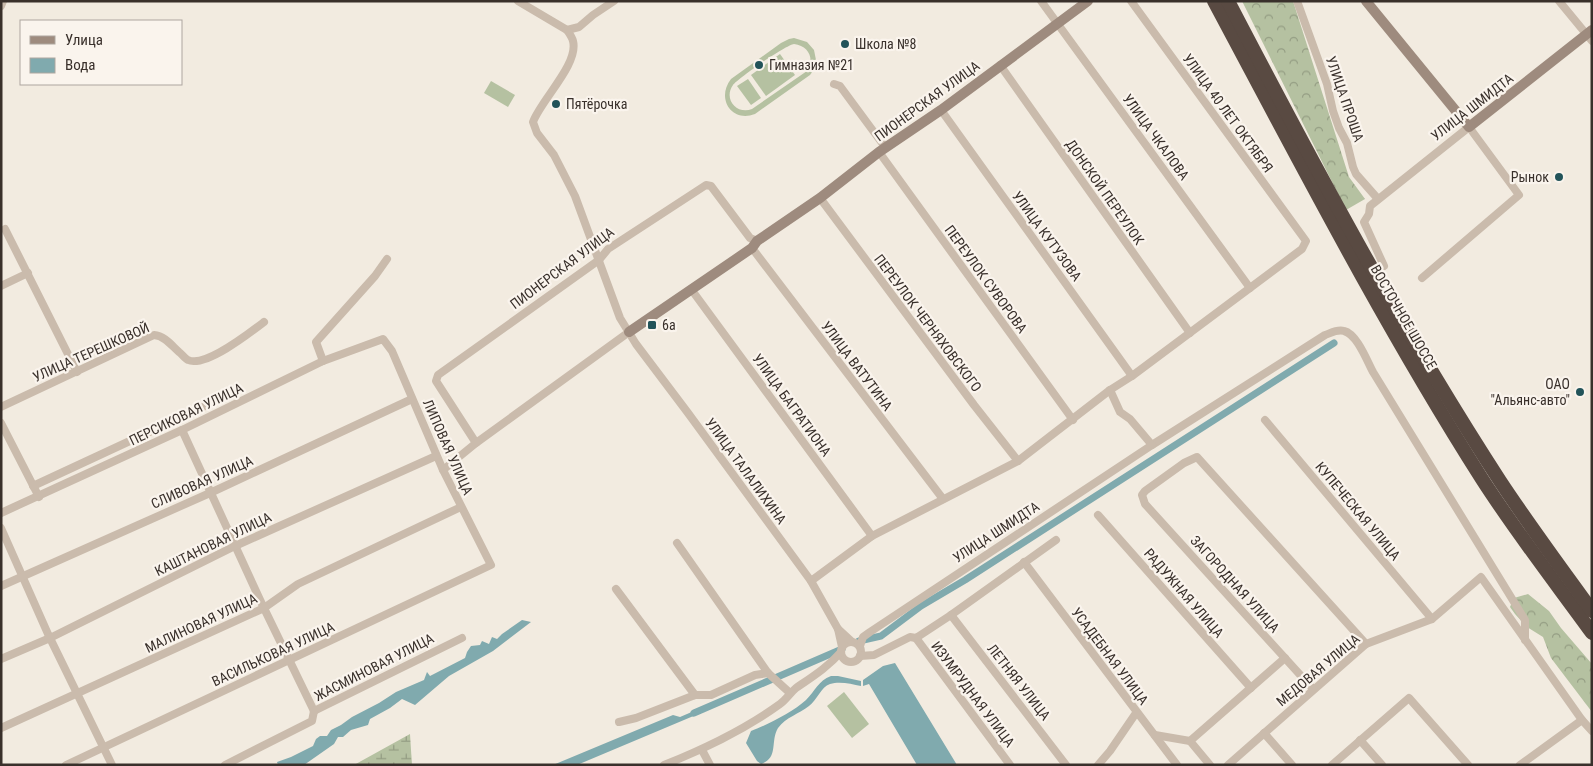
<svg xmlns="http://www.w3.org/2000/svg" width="1593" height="766" font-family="'Roboto Condensed',sans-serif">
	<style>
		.grass { fill: #b5c1a1; fill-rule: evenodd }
		.forest { fill: url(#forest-crowns) }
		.wetland { fill: url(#wetland-marsh) }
		.water { fill: #80aaae }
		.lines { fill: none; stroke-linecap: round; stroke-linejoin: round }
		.canal { stroke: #80aaae; stroke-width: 7 }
		.street { stroke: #cabbac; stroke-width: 8 }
		.secondary { stroke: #9e8b7e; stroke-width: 10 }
		.highway { stroke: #594a42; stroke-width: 14 }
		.poi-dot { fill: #225359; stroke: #faf4ed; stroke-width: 2 }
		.labels { text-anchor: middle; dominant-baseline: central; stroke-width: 4.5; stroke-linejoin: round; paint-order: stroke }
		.poi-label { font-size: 14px; fill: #39302b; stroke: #faf4ed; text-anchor: start }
		.street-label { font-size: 14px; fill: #39302b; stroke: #faf4ed }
	</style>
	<defs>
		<pattern id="forest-crowns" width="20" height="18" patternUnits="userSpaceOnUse" patternTransform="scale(1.25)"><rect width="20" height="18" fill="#b5c1a1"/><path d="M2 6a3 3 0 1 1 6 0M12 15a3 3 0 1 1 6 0" fill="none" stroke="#949d83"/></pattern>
		<pattern id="wetland-marsh" width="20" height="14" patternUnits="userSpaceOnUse" patternTransform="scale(1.25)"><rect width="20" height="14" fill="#b5c1a1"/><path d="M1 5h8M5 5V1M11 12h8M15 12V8" fill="none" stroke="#949d83"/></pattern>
	</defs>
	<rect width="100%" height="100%" fill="#f2ebe0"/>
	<!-- grass -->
	<g class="grass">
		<path d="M794,38L807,42L814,50L816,60L813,71L810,75L755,114C731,123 716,98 731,79L781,43L789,39ZM794,44C809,46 815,59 807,71L752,109C737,115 723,99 733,85C738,78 786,45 794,44Z"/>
		<path d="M780,54L795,75L766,96L751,75Z"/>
		<path d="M748,79L761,98L751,105L737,86Z"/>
		<path d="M491,81L515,95L508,107L484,93Z"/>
		<path d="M844,692L869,724L852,738L827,706Z"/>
	</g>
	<!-- forest -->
	<g class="forest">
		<path d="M1242,1H1293L1349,177L1365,199L1346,210Z"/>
		<path d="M1528,594L1549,611L1561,628L1592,664V712L1551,658L1543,637L1527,627L1515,614L1510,607L1514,598Z"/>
	</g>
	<!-- wetland -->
	<path class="wetland" d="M410,734L412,765H354Z"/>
	<!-- water -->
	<g class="water">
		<path d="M522,620L531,622L493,651L449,676L415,705L402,699L390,708L370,719L368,725L351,730L343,737H338L334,744L304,765H278L277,762L291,757L313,746L316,739L320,736H327L331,730L341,725L352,717L379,703L396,692L424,680L427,672L430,676L465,658L467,652L471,646L480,645L482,641L489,644L492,637L497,639L502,634Z"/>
		<path d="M895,663L957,765H917L869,684L863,686V680L883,666Z"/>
		<path d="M831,676H838L861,681V686C851,684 840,681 830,684C821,687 817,700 809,706C799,714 786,717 778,728C770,741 779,758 761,764L757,761L746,743L751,731C767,725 793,712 806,700C815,691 818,681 831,676Z"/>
		<path d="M701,708L703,712L577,765H553L673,715L680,717Z"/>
	</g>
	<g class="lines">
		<!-- canal -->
		<g class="canal">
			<path d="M859,641L881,636L921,606L965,580L1334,343"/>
			<path d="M694,713L842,649"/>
		</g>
		<!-- street -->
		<g class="street">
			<path d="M518,1L567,30L579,27L593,15L614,1"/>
			<path d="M1041,1L1250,288"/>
			<path d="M1297,1L1327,84L1333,111L1339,128L1347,143L1353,167L1356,174L1378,199"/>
			<path d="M1559,1L1592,41"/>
			<path d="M1,6L3,1"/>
			<path d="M567,30C569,33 572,37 573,41C579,64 541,100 533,122L537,133L554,155L575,196L620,318L636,344L688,413L811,581L838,629"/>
			<path d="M1000,65L1190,333"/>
			<path d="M834,84L840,86L885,147"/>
			<path d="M941,110L1132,376"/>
			<path d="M879,152L1073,420"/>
			<path d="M820,198L974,405L1018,461"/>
			<path d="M5,229L77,372"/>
			<path d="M752,248L943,499"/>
			<path d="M1384,266L1364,222L1369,214L1370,206L1469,127L1519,195L1422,278"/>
			<path d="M1,286L28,273"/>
			<path d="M691,289L872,536"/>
			<path d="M323,361L316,342L375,276L387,259"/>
			<path d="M1110,390L1120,412L1130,419L1152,445L1325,335C1331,333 1337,329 1344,331C1357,334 1367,361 1373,372L1525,620V640"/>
			<path d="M1,407L154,335C165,336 172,346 179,352C182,354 185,359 188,360C205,368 251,332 264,322"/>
			<path d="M1265,420L1432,619"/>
			<path d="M1,423L39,497"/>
			<path d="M182,430L261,602L314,711"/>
			<path d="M476,443L436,381L438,375L599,260L608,249L706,185L711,186L750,238L757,241"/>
			<path d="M443,470L476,443L629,332"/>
			<path d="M33,486L203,407"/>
			<path d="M1,513L182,430L323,361L383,339L392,351L443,470L491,565L66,765"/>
			<path d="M1098,515L1251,688"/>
			<path d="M1,528L48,634L112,765"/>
			<path d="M677,543L768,673L790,693"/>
			<path d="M1024,562L1177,765"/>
			<path d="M811,581L872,536L1018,461L1110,390L1132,376L1302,249L1306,241L1131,1"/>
			<path d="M1,586L210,493L412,399"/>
			<path d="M616,589L695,695"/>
			<path d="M951,615L1066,765"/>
			<path d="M916,638L1010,765"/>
			<circle cx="851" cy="652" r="10"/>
			<path d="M860,646L863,637L870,632L1152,445"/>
			<path d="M842,647L838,629L851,641"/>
			<path d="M860,656L874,655L910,637L916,638L951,615L1056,540"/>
			<path d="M1,659L50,638L235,546L436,456"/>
			<path d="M1313,689L1145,504L1142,495L1145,491L1184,463L1197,457L1366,644"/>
			<path d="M314,711L462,638"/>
			<path d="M619,722L636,718L695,695H711L755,675L768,673"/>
			<path d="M1,728L264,608L298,584L461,507"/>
			<path d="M1264,733L1292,765"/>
			<path d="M1155,735L1190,741L1210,765"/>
			<path d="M1360,740L1382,765"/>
			<path d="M1190,741L1285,658"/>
			<path d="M702,750L710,765"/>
			<path d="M225,765L312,721L314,711"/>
			<path d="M664,765C704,749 744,730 780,704C786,700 790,693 796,688C812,677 828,667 841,652"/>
			<path d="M1098,765L1110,751L1136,713"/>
			<path d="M1228,765L1366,644L1432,619L1481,577L1582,720L1592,731"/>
			<path d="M1332,765L1409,698L1468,765"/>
			<path d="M1520,765L1582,720"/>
		</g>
		<!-- secondary -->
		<g class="secondary">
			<path d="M1366,1L1469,127L1592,30"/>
			<path d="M629,332L752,248L757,241L820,198L879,152L941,110L1088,1"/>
		</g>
		<!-- highway -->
		<g class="highway">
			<path d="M1214,1C1300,162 1384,325 1482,479C1516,532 1555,582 1592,633"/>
			<path d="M1228,1C1313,164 1400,327 1500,481C1529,525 1561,568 1592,611"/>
		</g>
	</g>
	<!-- markers -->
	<g class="poi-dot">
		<circle cx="845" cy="44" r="5"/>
		<circle cx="759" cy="65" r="5"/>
		<circle cx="556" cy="104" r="5"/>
		<circle cx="1559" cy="177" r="5"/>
		<rect x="647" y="320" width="10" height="10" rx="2.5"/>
		<circle cx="1580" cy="392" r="5"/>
	</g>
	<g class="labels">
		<!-- poi labels -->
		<g class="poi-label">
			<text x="855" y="44">Школа №8</text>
			<text x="769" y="65">Гимназия №21</text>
			<text x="566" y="104">Пятёрочка</text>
			<text x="1549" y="177" text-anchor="end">Рынок</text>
			<text x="662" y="325">6а</text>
			<text x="1570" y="384" text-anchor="end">ОАО<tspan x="1570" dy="16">"Альянс-авто"</tspan></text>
		</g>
		<!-- street labels -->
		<g class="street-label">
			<text transform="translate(1345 99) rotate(71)">УЛИЦА ПРОША</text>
			<text transform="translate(927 101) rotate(-36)">ПИОНЕРСКАЯ УЛИЦА</text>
			<text transform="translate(1472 107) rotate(-38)">УЛИЦА ШМИДТА</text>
			<text transform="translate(1228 113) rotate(54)">УЛИЦА 40 ЛЕТ ОКТЯБРЯ</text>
			<text transform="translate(1156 137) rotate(54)">УЛИЦА ЧКАЛОВА</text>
			<text transform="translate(1105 192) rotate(55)">ДОНСКОЙ ПЕРЕУЛОК</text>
			<text transform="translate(1047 236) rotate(54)">УЛИЦА КУТУЗОВА</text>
			<text transform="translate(562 268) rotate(-37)">ПИОНЕРСКАЯ УЛИЦА</text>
			<text transform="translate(986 279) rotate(54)">ПЕРЕУЛОК СУВОРОВА</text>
			<text transform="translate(1404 317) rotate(60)">ВОСТОЧНОЕ ШОССЕ</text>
			<text transform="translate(928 323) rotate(53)">ПЕРЕУЛОК ЧЕРНЯХОВСКОГО</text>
			<text transform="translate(91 352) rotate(-24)">УЛИЦА ТЕРЕШКОВОЙ</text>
			<text transform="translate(857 366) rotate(53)">УЛИЦА ВАТУТИНА</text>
			<text transform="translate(792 405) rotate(54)">УЛИЦА БАГРАТИОНА</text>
			<text transform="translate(186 414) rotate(-26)">ПЕРСИКОВАЯ УЛИЦА</text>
			<text transform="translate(448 447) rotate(66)">ЛИПОВАЯ УЛИЦА</text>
			<text transform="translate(746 471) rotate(54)">УЛИЦА ТАЛАЛИХИНА</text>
			<text transform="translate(202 482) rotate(-24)">СЛИВОВАЯ УЛИЦА</text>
			<text transform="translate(1358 511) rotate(50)">КУПЕЧЕСКАЯ УЛИЦА</text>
			<text transform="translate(996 532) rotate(-33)">УЛИЦА ШМИДТА</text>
			<text transform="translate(213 544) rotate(-26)">КАШТАНОВАЯ УЛИЦА</text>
			<text transform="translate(1235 584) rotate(48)">ЗАГОРОДНАЯ УЛИЦА</text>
			<text transform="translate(1184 593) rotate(49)">РАДУЖНАЯ УЛИЦА</text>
			<text transform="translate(201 623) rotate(-25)">МАЛИНОВАЯ УЛИЦА</text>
			<text transform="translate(273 654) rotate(-25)">ВАСИЛЬКОВАЯ УЛИЦА</text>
			<text transform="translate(1110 656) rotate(53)">УСАДЕБНАЯ УЛИЦА</text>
			<text transform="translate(374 667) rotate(-27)">ЖАСМИНОВАЯ УЛИЦА</text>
			<text transform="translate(1318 670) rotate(-40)">МЕДОВАЯ УЛИЦА</text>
			<text transform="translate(1019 682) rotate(52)">ЛЕТНЯЯ УЛИЦА</text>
			<text transform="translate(973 694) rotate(53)">ИЗУМРУДНАЯ УЛИЦА</text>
		</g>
	</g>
	<!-- border -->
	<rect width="1593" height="766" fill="none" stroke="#39302b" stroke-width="5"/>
	<!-- legend -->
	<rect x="20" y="20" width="162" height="65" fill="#faf4ed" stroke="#ada69f"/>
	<rect x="30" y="36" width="25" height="8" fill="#9e8b7e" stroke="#ada69f"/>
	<text x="65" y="45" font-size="15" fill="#39302b">Улица</text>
	<rect x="30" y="58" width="25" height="15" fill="#80aaae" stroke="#ada69f"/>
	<text x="65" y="70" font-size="15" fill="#39302b">Вода</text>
</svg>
